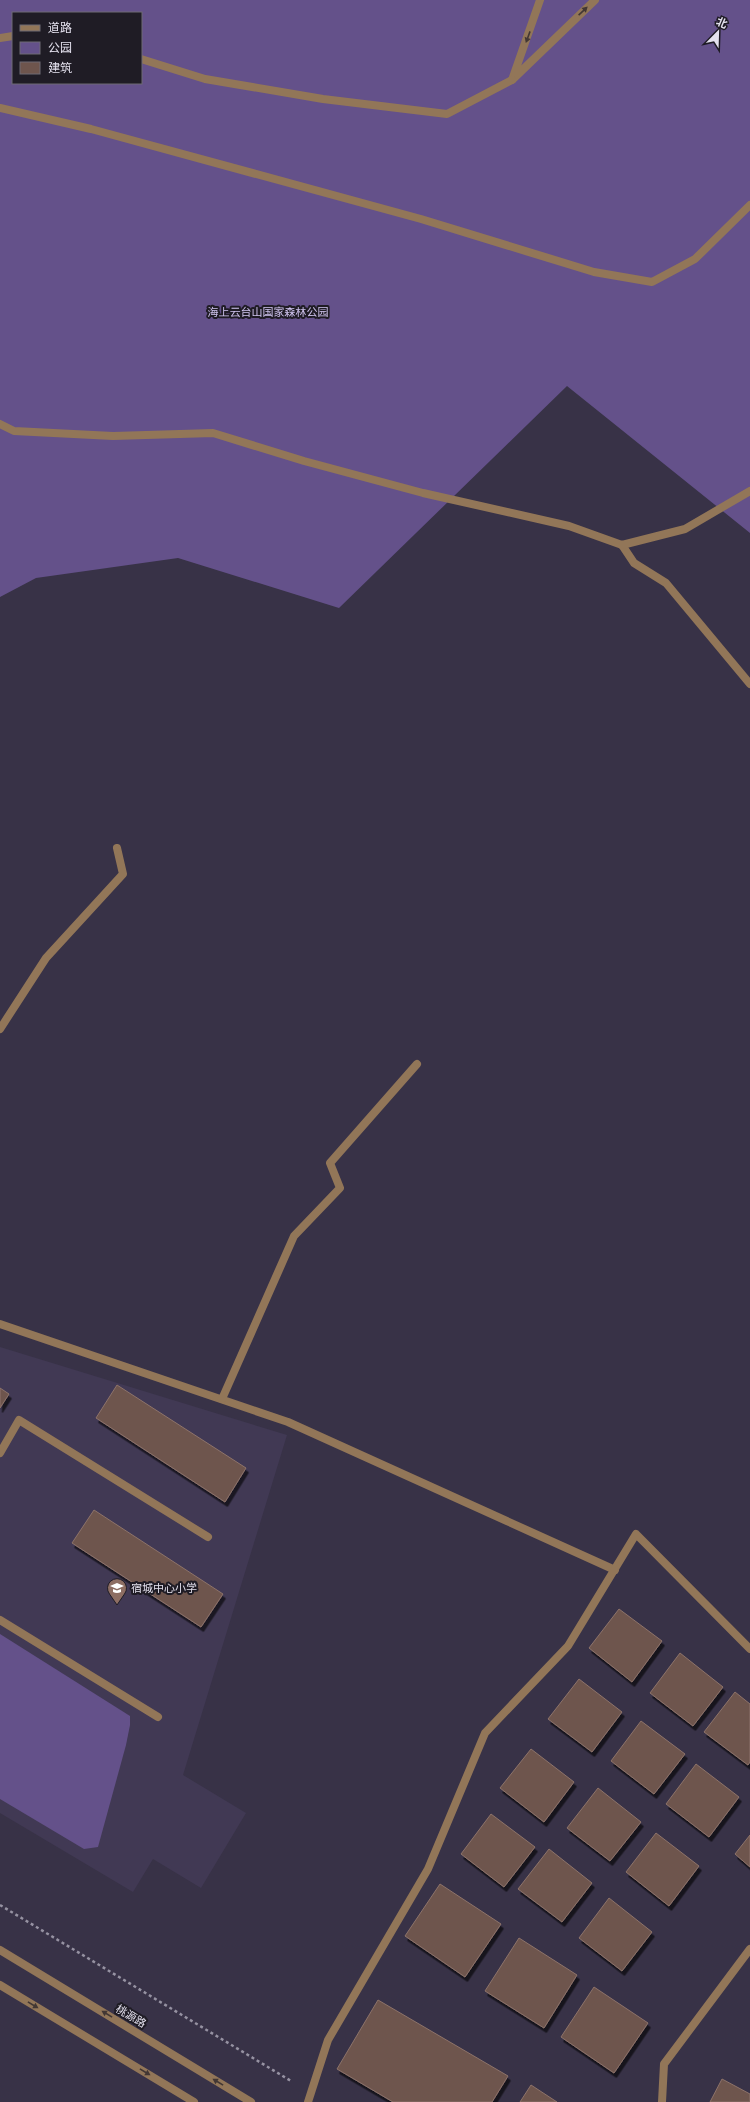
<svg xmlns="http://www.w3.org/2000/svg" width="750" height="2102" font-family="Cabin,'Noto Sans SC',sans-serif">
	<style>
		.built { fill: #413954 }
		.green { fill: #64518a; fill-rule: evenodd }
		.building { fill: #6e554d; stroke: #8d736a; filter: url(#shadow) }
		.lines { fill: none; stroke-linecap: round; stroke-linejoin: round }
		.path { stroke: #9692a2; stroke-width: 2.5; stroke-dasharray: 3 3; stroke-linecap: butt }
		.service { stroke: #927658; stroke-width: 8 }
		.minor { stroke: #927658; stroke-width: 8 }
		.tertiary { stroke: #927658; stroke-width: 8 }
		.oneway { fill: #423734 }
		.labels { text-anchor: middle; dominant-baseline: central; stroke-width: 4; stroke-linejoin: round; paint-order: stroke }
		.park-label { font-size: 11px; fill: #d0c4ef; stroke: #1f1c25 }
		.poi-label { font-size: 11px; fill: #e4e1ee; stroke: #1f1c25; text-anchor: start }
		.street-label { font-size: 11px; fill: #e4e1ee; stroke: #1f1c25 }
	</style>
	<defs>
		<filter id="shadow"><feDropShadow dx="2.5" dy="4.5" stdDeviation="0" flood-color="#0009"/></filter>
	</defs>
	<rect width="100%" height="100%" fill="#383247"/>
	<!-- built -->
	<path class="built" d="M0,1347L287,1435L183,1775L246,1813L201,1888L153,1859L133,1892L0,1813Z"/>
	<!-- green -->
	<g class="green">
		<path d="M0,0H750V533L567,386L339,608L178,558L36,578L0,597ZM13,13H141V83H13Z"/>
		<path d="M0,1634L130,1716V1725L126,1745L98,1847L84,1849L0,1799Z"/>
	</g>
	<!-- building -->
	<g class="building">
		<path d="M117,1385L246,1468L225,1502L96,1418Z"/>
		<path d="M0,1388L9,1394L0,1408Z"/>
		<path d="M94,1510L223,1594L201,1627L72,1543Z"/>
		<path d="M619,1609L662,1641L632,1682L589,1648Z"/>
		<path d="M680,1653L723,1687L693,1726L650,1693Z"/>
		<path d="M579,1679L622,1712L592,1752L548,1719Z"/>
		<path d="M735,1692L750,1704V1762L748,1765L704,1732Z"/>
		<path d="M641,1721L685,1754L654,1794L611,1761Z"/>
		<path d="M531,1749L574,1782L544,1822L500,1788Z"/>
		<path d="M696,1764L739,1797L709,1837L666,1804Z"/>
		<path d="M598,1788L641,1822L610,1861L567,1828Z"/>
		<path d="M491,1814L535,1847L504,1887L461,1854Z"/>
		<path d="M656,1833L699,1866L669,1906L626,1872Z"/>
		<path d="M750,1835V1867L735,1854Z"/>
		<path d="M549,1849L592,1883L562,1922L518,1889Z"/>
		<path d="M440,1884L501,1924L465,1977L405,1936Z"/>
		<path d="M609,1898L652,1932L622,1971L579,1938Z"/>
		<path d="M519,1938L577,1975L544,2028L485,1991Z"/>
		<path d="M594,1987L648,2023L614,2073L561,2037Z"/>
		<path d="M378,2000L508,2076L492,2102H393L337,2069Z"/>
		<path d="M722,2079L750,2094V2102H710Z"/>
		<path d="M531,2085L557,2102H520Z"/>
	</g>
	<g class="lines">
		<!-- path -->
		<path class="path" d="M0,1905L291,2081"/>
		<!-- service -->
		<g class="service">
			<path d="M0,1453L19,1420L208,1537"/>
			<path d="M0,1620L158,1717"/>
			<path d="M662,2102L664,2064L750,1949"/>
		</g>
		<!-- minor -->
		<g class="minor">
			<path d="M622,545L634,563L666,583L750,684"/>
			<path d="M0,1029L46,958L123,874L117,848"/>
			<path d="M0,1324L288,1422L615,1570"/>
			<path d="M222,1399L294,1236L340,1188L330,1163L417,1064"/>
			<path d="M308,2102L328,2040L428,1869L485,1733L568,1646L636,1534L750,1649"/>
		</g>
		<!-- tertiary -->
		<g class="tertiary">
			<path d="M540,0L512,80L595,0"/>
			<path d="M0,38L13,36"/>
			<path d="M141,59L205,79L323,99L447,114L512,80"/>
			<path d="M0,108L91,129L421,219L594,272L652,282L695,259L750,205"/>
			<path d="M0,424L14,431L113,436L213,433L304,461L423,493L569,526L622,545L685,529L750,491"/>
			<path d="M0,1950L251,2102"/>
			<path d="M0,1985L194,2102"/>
		</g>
	</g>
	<!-- one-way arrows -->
	<defs><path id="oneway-solid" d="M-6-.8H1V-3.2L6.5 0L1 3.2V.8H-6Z"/></defs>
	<g class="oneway">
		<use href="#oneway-solid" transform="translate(583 11) rotate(-43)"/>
		<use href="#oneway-solid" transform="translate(528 37) rotate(110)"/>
		<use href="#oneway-solid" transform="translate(33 2005) rotate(31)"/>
		<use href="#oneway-solid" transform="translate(107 2014) rotate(-149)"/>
		<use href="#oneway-solid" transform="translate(145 2072) rotate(31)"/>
		<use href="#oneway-solid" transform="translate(218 2082) rotate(-149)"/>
	</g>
	<!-- icons -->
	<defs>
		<symbol id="school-pin" viewBox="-11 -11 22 30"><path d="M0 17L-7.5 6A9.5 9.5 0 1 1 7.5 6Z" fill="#8d6e63" stroke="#1f1c25"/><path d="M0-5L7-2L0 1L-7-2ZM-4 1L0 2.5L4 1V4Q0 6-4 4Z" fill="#fff"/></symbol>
	</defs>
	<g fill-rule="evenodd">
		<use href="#school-pin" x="106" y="1577" width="22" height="30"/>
	</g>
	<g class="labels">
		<!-- park labels -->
		<g class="park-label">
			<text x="268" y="312">海上云台山国家森林公园</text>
		</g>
		<!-- poi labels -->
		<g class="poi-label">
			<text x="131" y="1588">宿城中心小学</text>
		</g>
		<!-- street labels -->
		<g class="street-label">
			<text transform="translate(131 2016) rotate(31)">桃源路</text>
		</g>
	</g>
	<!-- legend -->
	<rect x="12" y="12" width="130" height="72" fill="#1f1c25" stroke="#6e6b75"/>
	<rect x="20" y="25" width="20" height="6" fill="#927658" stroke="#6e6b75"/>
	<text x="48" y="32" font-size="12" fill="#e4e1ee">道路</text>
	<rect x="20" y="42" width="20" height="12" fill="#64518a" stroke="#6e6b75"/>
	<text x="48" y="52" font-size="12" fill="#e4e1ee">公园</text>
	<rect x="20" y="62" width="20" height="12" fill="#6e554d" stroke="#6e6b75"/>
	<text x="48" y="72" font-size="12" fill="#e4e1ee">建筑</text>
	<!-- north arrow -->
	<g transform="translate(718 32) rotate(23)" stroke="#1f1c25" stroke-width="3" paint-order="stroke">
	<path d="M0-3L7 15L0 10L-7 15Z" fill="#e4e1ee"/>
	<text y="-6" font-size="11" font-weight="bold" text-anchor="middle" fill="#e4e1ee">北</text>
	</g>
</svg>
